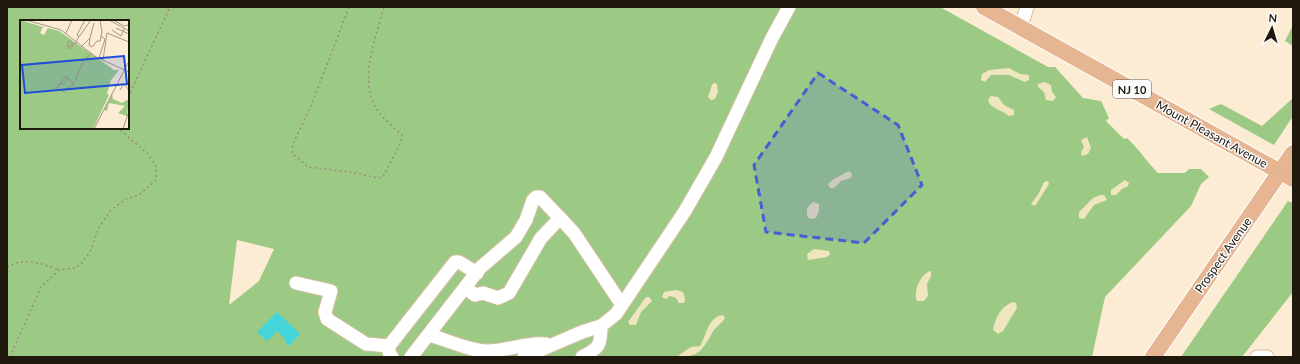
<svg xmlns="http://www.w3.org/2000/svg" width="1300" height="364" font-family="Lato,sans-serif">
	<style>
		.green { fill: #9cca85; fill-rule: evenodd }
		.sand { fill: #efe5bf }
		.water { fill: #44d5da }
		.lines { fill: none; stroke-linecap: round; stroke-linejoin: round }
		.minor-casing { stroke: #d4bfa3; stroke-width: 15 }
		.major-casing { stroke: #fff; stroke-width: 18 }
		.path { stroke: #998c7a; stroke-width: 1.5; stroke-dasharray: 2 3; stroke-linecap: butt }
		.minor { stroke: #fff; stroke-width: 13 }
		.major { stroke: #e6b592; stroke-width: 16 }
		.marked { fill: #465fd2; fill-opacity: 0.2; stroke: #465fd2; stroke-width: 3; stroke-dasharray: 8 5; stroke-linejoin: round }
		.labels { text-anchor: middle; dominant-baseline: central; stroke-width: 3; stroke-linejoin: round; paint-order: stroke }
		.shield { fill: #fbfbfb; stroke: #615c54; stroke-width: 1 }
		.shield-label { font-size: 11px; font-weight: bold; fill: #1f180d }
		.street-label { font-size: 12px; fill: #1f180d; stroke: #fbfbfb }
		.inset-road { fill: none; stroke: #a49784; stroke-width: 1 }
		.view { fill: #1d4ed8; fill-opacity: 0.15; stroke: #1d4ed8; stroke-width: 2 }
		.inset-edge { fill: none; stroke: #1f180d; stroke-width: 2 }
	</style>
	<rect width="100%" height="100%" fill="#fdecd4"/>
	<!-- green -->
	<g class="green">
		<path d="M7,7H940L1048,67H1055L1083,98L1101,101L1109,118L1106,121L1124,139L1127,138C1138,148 1147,162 1158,173H1185L1189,169H1201L1209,177L1201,184L1191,206L1105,297L1092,357H7ZM21,21H128V128H21ZM237,240L274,249L259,281L229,305Z"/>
		<path d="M1293,25V46L1285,41Z"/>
		<path d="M1293,98V116L1274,145L1209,109L1221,104L1262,126Z"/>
		<path d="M1288,201L1293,203V292L1242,357H1181Z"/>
	</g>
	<!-- sand -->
	<g class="sand">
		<path d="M1009,68L1020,74L1029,75V80L1025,82L1009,75H991L985,82L981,80L982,74L989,70Z"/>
		<path d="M1045,82L1051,85L1052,92L1056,97L1053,101L1046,100L1044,92L1038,87V84Z"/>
		<path d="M714,83L717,84L718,92L715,99L711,100L708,97L712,85Z"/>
		<path d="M991,96L998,97L1004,105L1014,110V115L1009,116C1003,110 990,109 988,100Z"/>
		<path d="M1087,137L1091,148L1088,154L1082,156L1081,152L1084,147L1081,140Z"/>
		<path d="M849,171L852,174L851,178L841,181L834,188H830L828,184L834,179Z"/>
		<path d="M1125,180L1129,183L1128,186L1122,189L1116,195H1111V190Z"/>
		<path d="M1048,181L1049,184L1035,206L1031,204L1039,193L1044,182Z"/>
		<path d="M1100,195H1104L1107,200L1094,205L1084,219L1079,218V212L1093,198Z"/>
		<path d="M813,202L819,204V211L816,218L810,219L807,216V208Z"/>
		<path d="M814,249L829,251L830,254L827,257L808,260L807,254Z"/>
		<path d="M931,271V276L927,284L928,296L924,301H917C913,293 920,273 931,271Z"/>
		<path d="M676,290L683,292L685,299L684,303H679L676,298L670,296L666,299L662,297L664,292Z"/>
		<path d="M646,297H649L652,301L641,312L636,325H630L628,322Z"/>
		<path d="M1013,302L1016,303L1017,308L1003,331L998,334L993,330C995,318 1001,306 1013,302Z"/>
		<path d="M723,315L725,318C722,323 717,326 714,330C702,350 701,357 676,357L691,347L700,346C706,337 708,316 723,315Z"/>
	</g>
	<!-- water -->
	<path class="water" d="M277,312L300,334L289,346L285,342L286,340L277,331L267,341L257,332Z"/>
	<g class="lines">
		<defs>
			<g id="minor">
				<path d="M1021,27L1027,7"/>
				<path d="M296,283L331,291L325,312L327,319L366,344L389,346"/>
				<path d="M466,288L475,295L483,293L498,298L509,293L541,238L560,218L574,233L622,305"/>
				<path d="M429,335C448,340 469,351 488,351C508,351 526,342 546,344"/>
				<path d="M392,357L389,352V346L455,262H459L477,273"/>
				<path d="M411,357L480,268L516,237L526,220L533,200L536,197H540L560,218"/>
				<path d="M524,357L582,332L601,326L616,314L685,211L716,157L772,38L789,7"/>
				<path d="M582,357C599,348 601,346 601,326"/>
				<path d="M1257,357H1267"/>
			</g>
			<g id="major">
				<path d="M984,7L1293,179"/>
				<path d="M1153,357L1293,153"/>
			</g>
		</defs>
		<!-- minor casing -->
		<use href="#minor" class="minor-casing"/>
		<!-- major casing -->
		<use href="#major" class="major-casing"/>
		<!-- path -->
		<g class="path">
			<path d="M349,7L313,101L293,144L292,153L308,167L350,172L378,178L383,177L401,142L402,135C394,128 385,120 378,111C357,83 376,38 384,7"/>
			<path d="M128,97L170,7"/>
			<path d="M7,267C24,257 41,263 59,270"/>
			<path d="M10,357L41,287L59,270L75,268L82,263L91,250L98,229L110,211L126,199L139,195L156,180V166L148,154L118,128"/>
		</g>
		<!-- minor -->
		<use href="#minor" class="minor"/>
		<!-- major -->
		<use href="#major" class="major"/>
	</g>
	<!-- marked area -->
	<path class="marked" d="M818,73L898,125L922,185L864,243L766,232L754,165Z"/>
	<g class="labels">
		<!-- shield labels -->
		<rect class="shield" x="1113" y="80" width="38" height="18" rx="3"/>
		<g class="shield-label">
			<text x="1132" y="89">NJ 10</text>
		</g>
		<!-- street labels -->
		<g class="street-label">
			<text transform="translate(1212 134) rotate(29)">Mount Pleasant Avenue</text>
			<text transform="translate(1223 255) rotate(-55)">Prospect Avenue</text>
		</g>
	</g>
	<!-- overview -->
	<g transform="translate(20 20)">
		<rect width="109" height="109" fill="#fdecd4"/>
		<path d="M0,0L23,7L20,13L24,15L28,8L39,11L94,50H99L91,60L87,74L89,75L73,109H0ZM92,74L93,79L102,83L109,79L107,96L98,93L105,86L89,83L87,91L84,90Z" fill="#9cca85"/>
		<path class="inset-road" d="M6,0L41,10L76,37L109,52M89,0L109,11M93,0L104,6L108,5M96,8L109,14M92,10L101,16L104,9M46,13L52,0M59,16L57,15L65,0M70,18L69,25L72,27L77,21H80L82,12L80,0M56,21L71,0M62,26L70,18L74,3M48,27L49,29L53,26L51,22L48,21V27L52,24H53L58,22M79,38L85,19L81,16M83,40L87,13L109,22M41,63L35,70L46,56L48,58M41,64H44L48,58L53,64M100,70L104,64L109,70M45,73L43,71L53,65L64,40L72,33M74,109L109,41M103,109L109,91"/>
		<path class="view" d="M104,36L107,64L5,73L2,45Z"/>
		<rect width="109" height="109" class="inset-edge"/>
	</g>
	<!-- border -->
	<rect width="1300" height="364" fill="none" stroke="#1f180d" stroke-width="16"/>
	<!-- north arrow -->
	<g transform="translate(1272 28) rotate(5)" stroke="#fbfbfb" stroke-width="3" paint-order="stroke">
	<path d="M0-3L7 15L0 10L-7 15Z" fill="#1f180d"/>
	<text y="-6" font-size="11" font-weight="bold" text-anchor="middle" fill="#1f180d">N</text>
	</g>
</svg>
